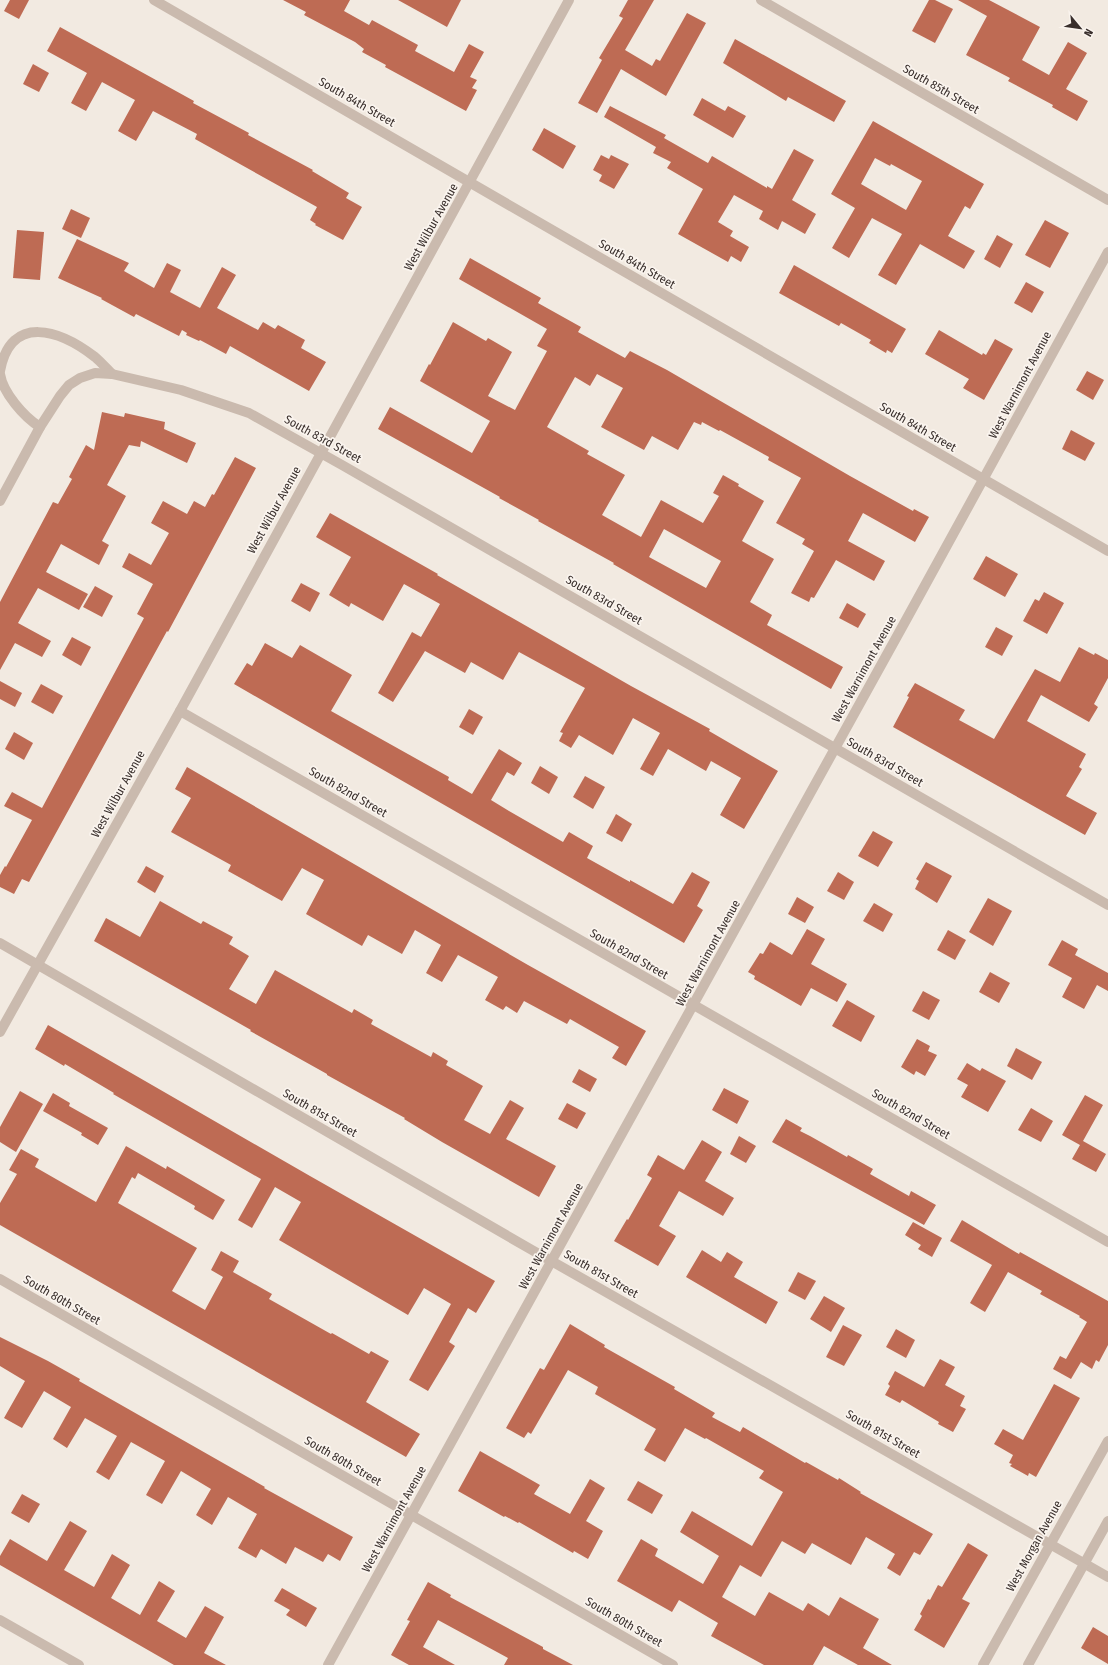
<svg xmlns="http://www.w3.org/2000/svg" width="1108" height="1665" font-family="'Fira Sans Condensed',sans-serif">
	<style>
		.building { fill: #be6b54; fill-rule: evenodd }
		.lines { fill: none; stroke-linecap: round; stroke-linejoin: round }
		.minor { stroke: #cabaae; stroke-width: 10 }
		.labels { text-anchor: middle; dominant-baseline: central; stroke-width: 3.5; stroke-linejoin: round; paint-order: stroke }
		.street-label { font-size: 12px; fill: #392f2c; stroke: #faf4ee }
	</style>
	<rect width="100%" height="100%" fill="#f2eae1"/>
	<!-- building -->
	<g class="building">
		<path d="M10,0H29L19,19L4,11Z"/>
		<path d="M283,0H350L344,11L369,25L372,20L418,45L415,51L454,72L469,44L484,52L470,77L477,80L472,88L477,90L466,111L385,67L386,65L362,52L364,49L355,42L304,15L306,12Z"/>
		<path d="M398,0H461L447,27Z"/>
		<path d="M628,0H654L625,50L652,66L656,59L660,61L687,13L706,23L666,96L621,69L597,113L578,103L602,60L599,58L623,18L619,16Z"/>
		<path d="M929,0H935L953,9L935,43L912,31Z"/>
		<path d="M958,0H989L1040,27L1022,60L1049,75L1068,42L1087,53L1066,89L1088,101L1077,121L1052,107L1053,105L1008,81L1010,78L966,55L987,16Z"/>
		<path d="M60,27L194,101L193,103L249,133L248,135L313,170L312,171L349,193L346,198L362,207L343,240L315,225L316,224L310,220L317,207L195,139L197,134L153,111L136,141L118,131L135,100L102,82L86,111L71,103L87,73L47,51Z"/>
		<path d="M735,39L846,101L834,122L788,97L786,101L723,63Z"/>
		<path d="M33,64L49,73L39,92L23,84Z"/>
		<path d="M702,98L725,111L728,106L746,116L733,138L693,115Z"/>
		<path d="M610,106L666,135L664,138L708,163L712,156L767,188V186L772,189L794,149L814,160L792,200L816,214L805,234L782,221L778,230L759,219L763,211L734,195L718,222L733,231L730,236L749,247L741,262L731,256L728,262L678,234L703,189L667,168L671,162L653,153L656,147L604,117Z"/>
		<path d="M873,121L984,184L970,209L965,206L948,236L975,251L964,269L920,244L896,285L878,275L902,234L872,218L849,258L832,248L855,208L831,194ZM875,158L890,166L891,164L922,181L906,210L861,184Z"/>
		<path d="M544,128L576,146L563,169L532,150Z"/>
		<path d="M601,155L609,159L611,155L629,164L614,189L599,181L602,175L593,170Z"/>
		<path d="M71,209L90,218L81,238L62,229Z"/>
		<path d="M1045,220L1069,233L1050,268L1025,255Z"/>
		<path d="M17,230L44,232L40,280L13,278Z"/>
		<path d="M997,235L1013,244L1000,268L984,259Z"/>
		<path d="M77,239L129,263L124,271L154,288L167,263L181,270L170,292L200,308L222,267L236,275L217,308L258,330L263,322L275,329L278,325L305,340L301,348L326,362L309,391L230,346L226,354L200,340L199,341L186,335L187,333L182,330L179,336L136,314L134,317L101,299L102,298L58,278Z"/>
		<path d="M470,258L541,298L538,303L581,327L578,332L625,358L630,351L667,370L850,476L913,511L914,509L929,517L915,542L863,513L848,541L885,561L874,581L836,560L814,598L811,597L809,602L791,593L814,551L802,544L805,539L776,523L801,478L768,460L769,457L720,430L719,431L702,422L701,425L694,422L678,450L652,436L644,450L601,427L623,388L597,374L590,386L575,377L547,427L589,451L587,454L625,475L602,515L641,537L661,500L703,523L719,496L713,493L723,475L739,484L738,486L764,501L742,541L774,559L750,602L772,615L767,625L843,667L831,689L613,564L614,563L538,521L539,520L499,498L500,497L378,429L390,407L472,453L490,421L420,381L429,364L430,365L453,322L486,341L488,338L512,352L488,396L515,410L547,351L537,346L547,329L459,279ZM664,529L721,561L706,588L649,557Z"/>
		<path d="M794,265L906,329L892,353L887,350L886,353L869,343L871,340L841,323L839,326L779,293Z"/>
		<path d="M1026,282L1044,292L1032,313L1014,303Z"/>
		<path d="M939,330L982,355L983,353L986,355L995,339L1013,349L984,400L963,388L969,379L925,354Z"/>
		<path d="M1087,371L1104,380L1093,400L1076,390Z"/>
		<path d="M102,412L124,417L125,413L165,422L164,429L196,443L187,463L141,441L140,447L129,445L107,485L126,496L102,541L109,545L99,565L61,544L46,572L88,594L79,610L38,588L18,623L51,641L42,657L15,643L0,670V602L53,502L58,504L72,479L69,477L86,445L94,450Z"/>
		<path d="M1071,430L1095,443L1085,461L1062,449Z"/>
		<path d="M235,457L256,468L168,632L167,631L29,882L22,879L14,894L0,887V875L5,866L6,867L32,820L4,806L12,792L42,808L144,618L137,614L153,584L122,567L129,553L151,565L169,533L151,523L163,501L187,514L194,501L205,507L212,494L214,495Z"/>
		<path d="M330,513L438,574L437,575L631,686L710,729L709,731L778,771L744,829L720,815L741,778L711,761L706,771L668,749L653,776L640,769L660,733L633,718L613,755L579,735L571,748L559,741L563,733L560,732L585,688L519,652L503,680L471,662L465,673L425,651L393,702L378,693L412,632L421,637L440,604L404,584L383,621L351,603L349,607L329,595L351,557L316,537Z"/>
		<path d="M986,556L1018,574L1005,597L973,579Z"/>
		<path d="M301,583L320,593L310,612L291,601Z"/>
		<path d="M95,586L113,596L102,617L83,607Z"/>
		<path d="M1044,592L1064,603L1047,634L1023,621L1035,599L1039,601Z"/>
		<path d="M847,603L866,614L858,628L839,618Z"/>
		<path d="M996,627L1013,636L1002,656L985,647Z"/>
		<path d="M72,637L91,647L81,666L62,655Z"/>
		<path d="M265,643L292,658L300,645L352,675L331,711L449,777L448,780L472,794L499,749L522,763L514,776L507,772L491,800L509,811L563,842L569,832L593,846L587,858L630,882V880L673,904L692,872L710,882L697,906L703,910L684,943L234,684L247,663L252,666Z"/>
		<path d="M1079,647L1094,655L1095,653L1108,660V678L1094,704L1098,707L1089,722L1041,695L1027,721L1086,754L1079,767L1082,769L1066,796L1097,813L1085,835L893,727L909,697L907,696L915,683L965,710L959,720L994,739L1035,669L1060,682Z"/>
		<path d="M0,681L22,693L15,707L0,699Z"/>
		<path d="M41,684L63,696L53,714L31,702Z"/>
		<path d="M469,709L483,717L473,735L459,727Z"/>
		<path d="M14,732L33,743L24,760L5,749Z"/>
		<path d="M540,766L558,777L549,794L531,783Z"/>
		<path d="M187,767L528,965L646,1031L626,1066L612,1058L619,1047L570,1019L567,1024L524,1001L517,1013L506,1006L503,1010L485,1000L498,977L458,955L442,982L426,973L441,945L415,930L402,954L368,935L362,946L306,914L324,880L302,868L282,901L228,871L231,865L171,832L191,798L175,789Z"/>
		<path d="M585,776L605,787L593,809L573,797Z"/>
		<path d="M616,814L632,824L622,842L606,833Z"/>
		<path d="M873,831L893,842L878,867L858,856Z"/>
		<path d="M926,862L952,876L937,903L915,889L919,881L916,879Z"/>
		<path d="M146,866L164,876L155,893L137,882Z"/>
		<path d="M838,872L854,882L844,900L827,891Z"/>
		<path d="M797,897L814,907L805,923L788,914Z"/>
		<path d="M988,898L1012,911L993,946L969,932Z"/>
		<path d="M160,901L201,924L203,921L233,937L229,944L249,956L229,989L256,1004L275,970L352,1013L354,1009L373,1020L371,1024L431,1057L433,1052L448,1061L446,1065L483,1086L464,1120L490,1134L510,1100L524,1108L506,1139L556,1166L539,1197L442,1142L404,1119L405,1118L327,1075V1074L250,1031L251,1030L94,941L106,918L140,937Z"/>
		<path d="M874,903L893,914L883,932L863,921Z"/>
		<path d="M807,929L825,939L811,964L847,984L837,1002L811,988L801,1006L754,979L755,976L748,972L760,953L763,954L770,942L792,955Z"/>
		<path d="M948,930L966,940L955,960L937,950Z"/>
		<path d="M1062,940L1078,949L1075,955L1108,973V991L1097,985L1084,1009L1062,997L1072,978L1048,965Z"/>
		<path d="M990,972L1010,983L999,1003L979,992Z"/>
		<path d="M923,991L940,1000L929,1020L912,1011Z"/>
		<path d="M847,1000L875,1016L861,1042L832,1026Z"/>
		<path d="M48,1025L310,1176L495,1281L476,1313L468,1308L449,1342L455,1346L428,1391L409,1380L451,1304L424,1288L408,1315L279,1240L301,1202L275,1187L252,1228L238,1220L261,1179L113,1094L114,1093L65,1064L64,1066L35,1049Z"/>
		<path d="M917,1039L930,1046L928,1051L937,1055L925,1076L916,1071L914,1075L901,1067Z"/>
		<path d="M1016,1048L1042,1062L1032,1080L1007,1066Z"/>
		<path d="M967,1063L980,1071L982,1068L1006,1081L988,1112L961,1097L968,1085L957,1079Z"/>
		<path d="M579,1069L597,1079L590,1092L572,1082Z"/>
		<path d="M724,1088L749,1101L737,1124L712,1110Z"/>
		<path d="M20,1091L43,1104L16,1152L0,1142V1127Z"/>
		<path d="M53,1093L70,1103L69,1106L108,1128L98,1145L81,1135L82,1133L43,1111Z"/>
		<path d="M1085,1095L1103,1105L1083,1141L1106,1154L1096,1172L1072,1159L1080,1145L1062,1135Z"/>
		<path d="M567,1103L586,1113L577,1129L558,1119Z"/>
		<path d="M1031,1108L1053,1121L1041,1142L1018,1130Z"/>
		<path d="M786,1119L802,1128L800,1131L810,1136L847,1157L848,1155L873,1169L870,1174L909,1196L911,1191L936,1205L924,1225L772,1142Z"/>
		<path d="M739,1136L756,1146L746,1163L730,1154Z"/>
		<path d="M702,1140L722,1152L705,1181L734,1198L723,1216L679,1191L659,1226L676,1236L658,1266L614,1241L627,1219L628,1220L652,1178L647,1175L658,1155L684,1170Z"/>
		<path d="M126,1146L166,1169L167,1166L225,1200L213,1220L194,1209L195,1206L138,1173L135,1179L132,1177L118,1203L197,1248L172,1291L205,1310L223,1277L211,1270L221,1251L239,1261L233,1272L272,1294L269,1299L331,1334L332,1333L369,1354L371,1351L389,1361L366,1402L420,1434L406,1457L0,1225V1203L17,1174L9,1170L21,1149L39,1159L35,1167L96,1202Z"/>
		<path d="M962,1220L1019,1254L1020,1252L1108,1301V1345L1099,1362L1096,1360L1092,1369L1081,1362L1071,1379L1053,1369L1060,1356L1066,1359L1087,1322L1079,1317L1080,1316L1040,1294L1042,1291L1008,1272L985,1312L970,1303L992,1265L950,1241Z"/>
		<path d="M913,1222L942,1238L932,1257L918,1249L921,1245L905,1235Z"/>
		<path d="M702,1250L721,1262L727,1252L743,1262L734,1277L778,1302L766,1324L686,1277Z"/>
		<path d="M798,1272L816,1281L805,1300L788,1291Z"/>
		<path d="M824,1296L845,1308L831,1332L810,1319Z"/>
		<path d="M570,1324L605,1345L604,1347L675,1387L674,1389L715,1413L712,1417L740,1432L743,1427L805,1463L806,1462L838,1480L839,1478L861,1492L860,1493L933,1534L920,1555L914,1552L900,1576L887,1568L895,1554L866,1537L851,1565L812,1543L805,1554L782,1541L761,1577L740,1565L722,1597L755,1616L769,1592L803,1611L808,1603L829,1616L840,1597L879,1619L863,1648L892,1665H858L824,1646L813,1665H764L711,1636L718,1623L679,1600L672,1612L617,1581L641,1539L658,1549L655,1556L703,1584L719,1556L680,1532L692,1511L752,1546L783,1492L759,1478L764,1471L706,1438L705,1439L685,1428L665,1462L644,1450L656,1429L595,1394L598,1387L568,1370L531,1434L528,1432L524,1438L506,1428L540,1368L544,1370Z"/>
		<path d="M843,1325L862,1335L844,1366L826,1357Z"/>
		<path d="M896,1329L915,1340L906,1358L886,1347Z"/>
		<path d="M0,1337L48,1361L80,1379L79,1381L265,1487L264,1488L353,1537L340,1561L328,1554L323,1562L295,1547L286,1564L261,1549L256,1558L238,1548L257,1514L228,1497L212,1525L196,1515L211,1489L181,1471L162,1504L146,1495L165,1461L131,1442L109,1480L96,1472L117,1436L85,1418L67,1448L53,1439L71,1407L44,1391L22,1428L4,1418L25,1381L0,1366Z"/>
		<path d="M940,1359L955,1367L945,1385L965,1396L960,1406L966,1409L953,1432L938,1424L939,1422L902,1400L900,1403L885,1395L890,1386L888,1384L895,1371L924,1387Z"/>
		<path d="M1054,1384L1080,1398L1036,1477L1029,1473L1028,1476L1010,1466L1012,1464L1009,1463L1013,1455L994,1444L1003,1429L1023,1440Z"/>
		<path d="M480,1451L540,1485L534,1494L570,1514L590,1479L605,1488L586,1521L603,1531L588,1559L574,1551L573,1553L519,1522L518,1523L505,1516L504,1517L458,1491Z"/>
		<path d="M638,1481L663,1495L652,1514L627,1500Z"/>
		<path d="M22,1494L40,1504L29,1523L11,1513Z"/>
		<path d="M70,1521L87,1531L64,1570L94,1587L112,1554L130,1565L111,1598L140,1615L159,1581L175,1591L157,1621L186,1638L205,1606L224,1617L204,1653L226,1665H174L0,1565V1556L10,1539L47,1561Z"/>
		<path d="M968,1543L988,1555L962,1599L970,1603L944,1648L914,1630L922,1616L920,1614L928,1599L930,1600L938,1585L942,1587Z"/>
		<path d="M428,1582L451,1595L450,1597L543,1647V1649L573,1665H504L508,1658L438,1620L423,1647L455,1665H409L391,1655L410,1621L407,1620Z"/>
		<path d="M282,1588L317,1608L306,1627L286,1615L290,1610L274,1601Z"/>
		<path d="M1093,1627L1108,1636V1664L1081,1648Z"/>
	</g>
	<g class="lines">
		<!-- minor -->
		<g class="minor">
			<path d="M154,0L1108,551"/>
			<path d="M761,0L1108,200"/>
			<path d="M0,371C11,313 60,330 95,357C101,362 107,369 112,374"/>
			<path d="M0,374C3,393 24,417 40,427"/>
			<path d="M0,501L40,427L60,396L69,385L80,378L95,373L112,374L181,390L249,413L342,465L1108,905"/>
			<path d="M180,711L1108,1242"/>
			<path d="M0,943L532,1250L1108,1577"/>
			<path d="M0,1032L180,711L569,0"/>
			<path d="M0,1279L673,1665"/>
			<path d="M0,1620L79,1665"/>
			<path d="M328,1665L906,620L1108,252"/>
			<path d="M983,1665L1108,1441"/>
			<path d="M1028,1665L1108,1521"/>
		</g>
	</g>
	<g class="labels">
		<!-- street labels -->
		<g class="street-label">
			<text transform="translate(941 89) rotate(30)">South 85th Street</text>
			<text transform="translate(357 102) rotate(30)">South 84th Street</text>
			<text transform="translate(431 227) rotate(-61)">West Wilbur Avenue</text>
			<text transform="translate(637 264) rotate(30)">South 84th Street</text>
			<text transform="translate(1020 385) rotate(-62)">West Warnimont Avenue</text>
			<text transform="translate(918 427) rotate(30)">South 84th Street</text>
			<text transform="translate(323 439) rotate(29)">South 83rd Street</text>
			<text transform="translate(274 510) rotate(-61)">West Wilbur Avenue</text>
			<text transform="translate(604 600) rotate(30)">South 83rd Street</text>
			<text transform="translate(864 669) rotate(-61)">West Warnimont Avenue</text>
			<text transform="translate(885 762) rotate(30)">South 83rd Street</text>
			<text transform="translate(348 792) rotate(30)">South 82nd Street</text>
			<text transform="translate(118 794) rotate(-61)">West Wilbur Avenue</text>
			<text transform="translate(708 953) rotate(-61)">West Warnimont Avenue</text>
			<text transform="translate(629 954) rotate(30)">South 82nd Street</text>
			<text transform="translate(320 1113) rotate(30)">South 81st Street</text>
			<text transform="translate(911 1114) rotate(30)">South 82nd Street</text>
			<text transform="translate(551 1236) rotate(-61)">West Warnimont Avenue</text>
			<text transform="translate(601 1274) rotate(30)">South 81st Street</text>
			<text transform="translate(62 1300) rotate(30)">South 80th Street</text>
			<text transform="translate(883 1434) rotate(30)">South 81st Street</text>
			<text transform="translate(343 1461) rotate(30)">South 80th Street</text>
			<text transform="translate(394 1519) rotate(-61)">West Warnimont Avenue</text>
			<text transform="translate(1034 1546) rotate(-61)">West Morgan Avenue</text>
			<text transform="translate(624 1622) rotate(30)">South 80th Street</text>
		</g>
	</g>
	<!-- north arrow -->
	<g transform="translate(1080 28) rotate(119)" stroke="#faf4ee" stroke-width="3" paint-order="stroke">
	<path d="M0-3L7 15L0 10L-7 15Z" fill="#392f2c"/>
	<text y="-6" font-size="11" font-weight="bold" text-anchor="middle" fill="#392f2c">N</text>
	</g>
</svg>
